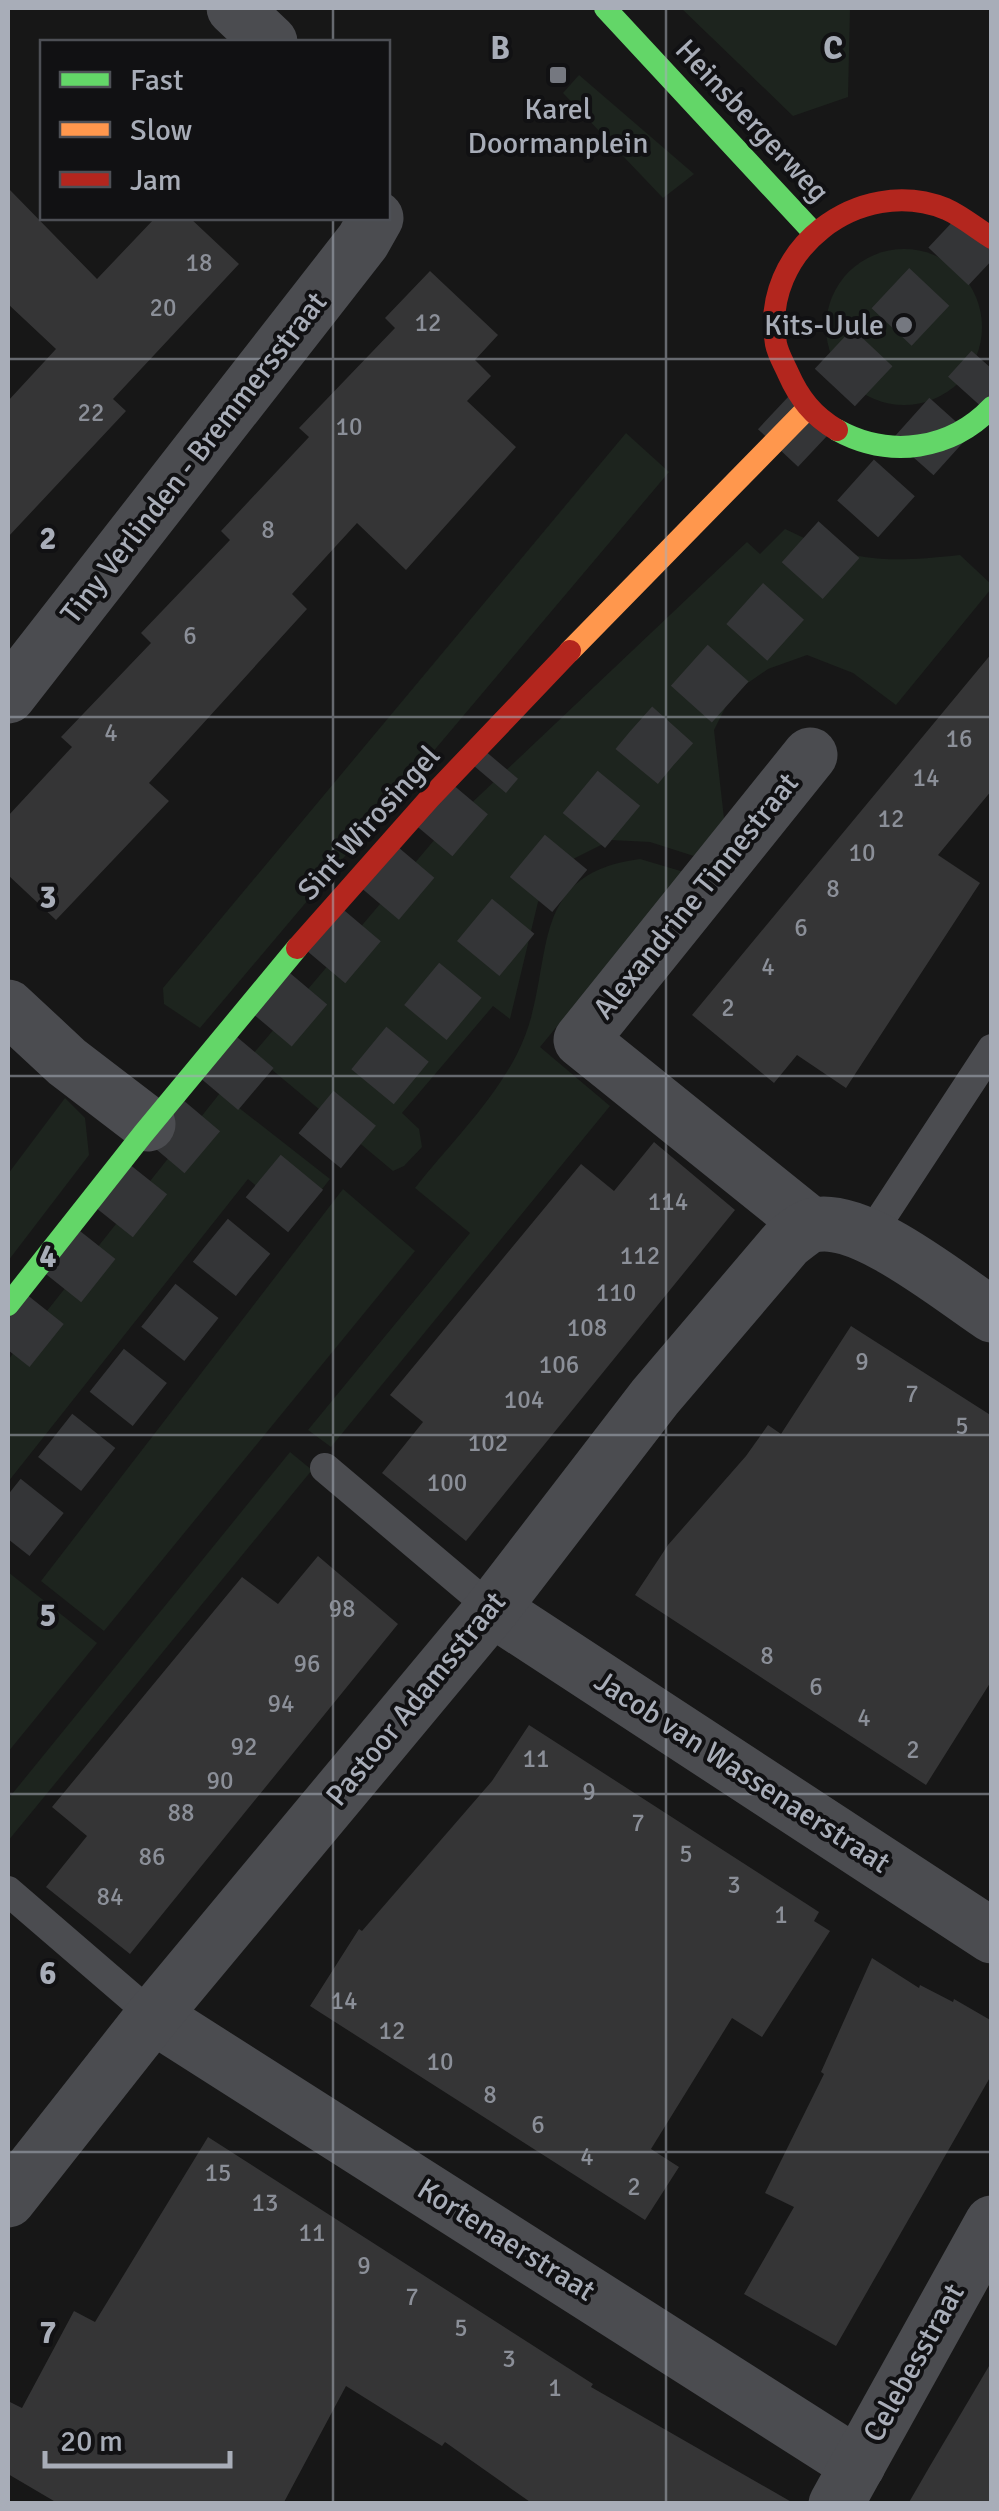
<svg xmlns="http://www.w3.org/2000/svg" width="999" height="2511" font-family="Signika,sans-serif">
	<style>
		.green { fill: #1d241e }
		.building { fill: #353536 }
		.lines { fill: none; stroke-linecap: round; stroke-linejoin: round }
		.highway-tunnel { stroke: #343537; stroke-width: 55; stroke-dasharray: 55 28; stroke-linecap: butt }
		.lane { stroke: #4b4c50; stroke-width: 30 }
		.street { stroke: #4b4c50; stroke-width: 55 }
		.fast { stroke: #63d668; stroke-width: 22 }
		.slow { stroke: #ff974d; stroke-width: 22 }
		.jam { stroke: #b3261e; stroke-width: 22 }
		.grid { fill: none; stroke: #a8adb8; stroke-width: 2.5; stroke-opacity: 0.55 }
		.poi-dot { fill: #757880; stroke: #111113; stroke-width: 4 }
		.labels { text-anchor: middle; dominant-baseline: central; stroke-width: 8; stroke-linejoin: round; paint-order: stroke }
		.number-label { font-size: 25px; fill: #8b8f98 }
		.poi-label { font-size: 30px; fill: #a8adb8; stroke: #111113 }
		.street-label { font-size: 30px; fill: #a8adb8; stroke: #111113 }
		.grid-label { font-size: 32px; text-anchor: middle; font-weight: bold; fill: #a8adb8; stroke: #111113; stroke-width: 8; stroke-linejoin: round; paint-order: stroke }
	</style>
	<rect width="100%" height="100%" fill="#171717"/>
	<!-- green -->
	<g class="green">
		<path d="M681,8H850L848,97L793,116Z"/>
		<path d="M579,75L694,174L663,198L563,93Z"/>
		<circle cx="904" cy="327" r="78"/>
		<path d="M626,433L669,472L200,1028L164,1004L163,988Z"/>
		<path d="M785,529C855,563 884,563 960,555L991,584V589L896,705L853,673L807,655L768,669L732,694L714,730L725,827L697,857L650,842L611,840L569,861L538,902L510,1019L493,1006L402,1113L419,1129L422,1147L404,1166L393,1171L253,1054L441,832L747,542L760,554Z"/>
		<path d="M640,859L684,872L540,1047L610,1106L331,1447L308,1430L470,1233L415,1188C449,1145 492,1103 517,1054C560,971 518,875 640,859Z"/>
		<path d="M220,1093L330,1179L297,1221L248,1179L8,1482V1360Z"/>
		<path d="M65,1098L85,1118L89,1155L8,1261V1174Z"/>
		<path d="M343,1189L415,1251L104,1631L41,1581Z"/>
		<path d="M290,1452L312,1470L8,1841V1799Z"/>
		<path d="M8,1572L97,1643L8,1752Z"/>
	</g>
	<!-- building -->
	<g class="building">
		<path d="M8,188L97,279L155,218H190L239,264L113,399L126,411L8,537V401L56,349L8,304Z"/>
		<path d="M430,271L498,335L475,360L491,376L467,401L516,447L406,570L357,523L292,594L307,609L149,783L169,801L56,920L8,875V816L72,747L61,737L151,643L141,633L230,540L221,531L309,437L299,428L395,328L385,318Z"/>
		<path d="M992,653V790L938,855L980,883L846,1088L797,1055L774,1083L692,1015Z"/>
		<path d="M654,1142L735,1210L466,1541L382,1473L423,1422L390,1395L581,1164L614,1191Z"/>
		<path d="M851,1326L992,1416V1680L926,1785L635,1595L668,1545L746,1456L768,1425L781,1434Z"/>
		<path d="M318,1556L398,1624L130,1954L46,1887L87,1836L52,1807L242,1577L278,1604Z"/>
		<path d="M529,1725L819,1912L814,1921L830,1931L762,2037L732,2018L651,2149L679,2167L645,2220L310,2006L359,1929L362,1931L492,1781Z"/>
		<path d="M872,1958L919,1988L920,1985L953,2002L954,1999L992,2021V2074L836,2346L744,2294L794,2207L765,2193L824,2074L821,2072Z"/>
		<path d="M208,2137L593,2384L591,2387L795,2504H533L445,2442L442,2446L346,2386L283,2504H59L8,2474V2401L22,2408L74,2311L95,2322Z"/>
		<path d="M992,2361V2504H908L930,2466Z"/>
	</g>
	<g class="lines">
		<!-- highway-tunnel -->
		<g class="highway-tunnel">
			<path d="M778,448L992,220"/>
			<path d="M8,1350L148,1174L497,761"/>
			<path d="M8,1539L227,1263L652,748L992,369"/>
		</g>
		<!-- lane -->
		<g class="lane">
			<path d="M870,1235L992,1049"/>
			<path d="M325,1468L492,1609"/>
			<path d="M8,1891L153,2016"/>
		</g>
		<!-- street -->
		<g class="street">
			<path d="M234,8L270,42"/>
			<path d="M8,696L363,241L376,218"/>
			<path d="M810,755L581,1040L811,1225"/>
			<path d="M8,1007L67,1062L148,1124"/>
			<path d="M492,1609L992,1936"/>
			<path d="M153,2016L858,2465"/>
			<path d="M8,2200L153,2016L492,1609L655,1397L787,1242C795,1236 805,1227 814,1225C861,1214 951,1288 992,1315"/>
			<path d="M836,2504L992,2223"/>
		</g>
		<!-- fast -->
		<g class="fast">
			<path d="M605,8L813,232"/>
			<path d="M837,430C890,459 951,450 992,407"/>
			<path d="M8,1305L143,1134L297,948"/>
		</g>
		<!-- slow -->
		<path class="slow" d="M570,651L807,409"/>
		<!-- jam -->
		<g class="jam">
			<path d="M837,430C813,416 799,398 788,373C784,364 778,354 776,344C759,251 859,174 946,209C962,216 977,229 992,238"/>
			<path d="M297,948L429,799L570,651"/>
		</g>
	</g>
	<!-- grid -->
	<path class="grid" d="M333,8V42M666,8V2504M333,218V2504M8,359H992M8,717H992M8,1076H992M8,1435H992M8,1794H992M8,2152H992"/>
	<!-- markers -->
	<g class="poi-dot">
		<rect x="548" y="65" width="20" height="20" rx="5"/>
		<circle cx="904" cy="325" r="10"/>
	</g>
	<g class="labels">
		<!-- number labels -->
		<g class="number-label">
			<text x="199" y="262">18</text>
			<text x="163" y="307">20</text>
			<text x="428" y="322">12</text>
			<text x="91" y="412">22</text>
			<text x="349" y="426">10</text>
			<text x="268" y="529">8</text>
			<text x="190" y="635">6</text>
			<text x="111" y="732">4</text>
			<text x="959" y="738">16</text>
			<text x="926" y="777">14</text>
			<text x="891" y="818">12</text>
			<text x="862" y="852">10</text>
			<text x="833" y="888">8</text>
			<text x="801" y="927">6</text>
			<text x="768" y="966">4</text>
			<text x="728" y="1007">2</text>
			<text x="668" y="1201">114</text>
			<text x="640" y="1255">112</text>
			<text x="616" y="1292">110</text>
			<text x="587" y="1327">108</text>
			<text x="862" y="1361">9</text>
			<text x="559" y="1364">106</text>
			<text x="912" y="1393">7</text>
			<text x="524" y="1399">104</text>
			<text x="962" y="1425">5</text>
			<text x="488" y="1442">102</text>
			<text x="447" y="1482">100</text>
			<text x="342" y="1608">98</text>
			<text x="767" y="1655">8</text>
			<text x="307" y="1663">96</text>
			<text x="816" y="1686">6</text>
			<text x="281" y="1703">94</text>
			<text x="864" y="1717">4</text>
			<text x="244" y="1746">92</text>
			<text x="913" y="1749">2</text>
			<text x="536" y="1758">11</text>
			<text x="220" y="1780">90</text>
			<text x="589" y="1791">9</text>
			<text x="181" y="1812">88</text>
			<text x="638" y="1822">7</text>
			<text x="686" y="1853">5</text>
			<text x="152" y="1856">86</text>
			<text x="734" y="1884">3</text>
			<text x="110" y="1896">84</text>
			<text x="781" y="1914">1</text>
			<text x="344" y="2000">14</text>
			<text x="392" y="2030">12</text>
			<text x="440" y="2061">10</text>
			<text x="490" y="2094">8</text>
			<text x="538" y="2124">6</text>
			<text x="587" y="2156">4</text>
			<text x="218" y="2172">15</text>
			<text x="634" y="2186">2</text>
			<text x="265" y="2202">13</text>
			<text x="312" y="2232">11</text>
			<text x="364" y="2265">9</text>
			<text x="412" y="2296">7</text>
			<text x="461" y="2327">5</text>
			<text x="509" y="2358">3</text>
			<text x="555" y="2387">1</text>
		</g>
		<!-- poi labels -->
		<g class="poi-label">
			<text x="558" y="109">Karel<tspan x="558" dy="34">Doormanplein</tspan></text>
			<text x="884" y="325" text-anchor="end">Kits-Uule</text>
		</g>
		<!-- street labels -->
		<g class="street-label">
			<text transform="translate(752 121) rotate(47)">Heinsbergerweg</text>
			<text transform="translate(194 458) rotate(-52)">Tiny Verlinden - Bremmersstraat</text>
			<text transform="translate(369 823) rotate(-48)">Sint Wirosingel</text>
			<text transform="translate(696 896) rotate(-51)">Alexandrine Tinnestraat</text>
			<text transform="translate(416 1699) rotate(-51)">Pastoor Adamsstraat</text>
			<text transform="translate(742 1772) rotate(33)">Jacob van Wassenaerstraat</text>
			<text transform="translate(506 2240) rotate(32)">Kortenaerstraat</text>
			<text transform="translate(914 2363) rotate(-61)">Celebesstraat</text>
		</g>
	</g>
	<g class="grid-label">
		<text x="500" y="59">B</text>
		<text x="833" y="59">C</text>
		<text x="48" y="549">2</text>
		<text x="48" y="908">3</text>
		<text x="48" y="1267">4</text>
		<text x="48" y="1626">5</text>
		<text x="48" y="1984">6</text>
		<text x="48" y="2343">7</text>
	</g>
	<!-- border -->
	<rect width="999" height="2511" fill="none" stroke="#a8adb8" stroke-width="20"/>
	<!-- legend -->
	<rect x="40" y="40" width="350" height="180" fill="#111113" stroke="#4d4f55" stroke-width="2.5"/>
	<rect x="60" y="72" width="50" height="15" fill="#63d668" stroke="#4d4f55" stroke-width="2.5"/>
	<text x="130" y="90" font-size="30" fill="#a8adb8">Fast</text>
	<rect x="60" y="122" width="50" height="15" fill="#ff974d" stroke="#4d4f55" stroke-width="2.5"/>
	<text x="130" y="140" font-size="30" fill="#a8adb8">Slow</text>
	<rect x="60" y="172" width="50" height="15" fill="#b3261e" stroke="#4d4f55" stroke-width="2.5"/>
	<text x="130" y="190" font-size="30" fill="#a8adb8">Jam</text>
	<!-- scale -->
	<path d="M45 2451v15h185v-15" fill="none" stroke="#a8adb8" stroke-width="5"/>
	<text x="60" y="2451" font-size="30" fill="#a8adb8" stroke="#111113" stroke-width="8" paint-order="stroke">20 m</text>
</svg>
